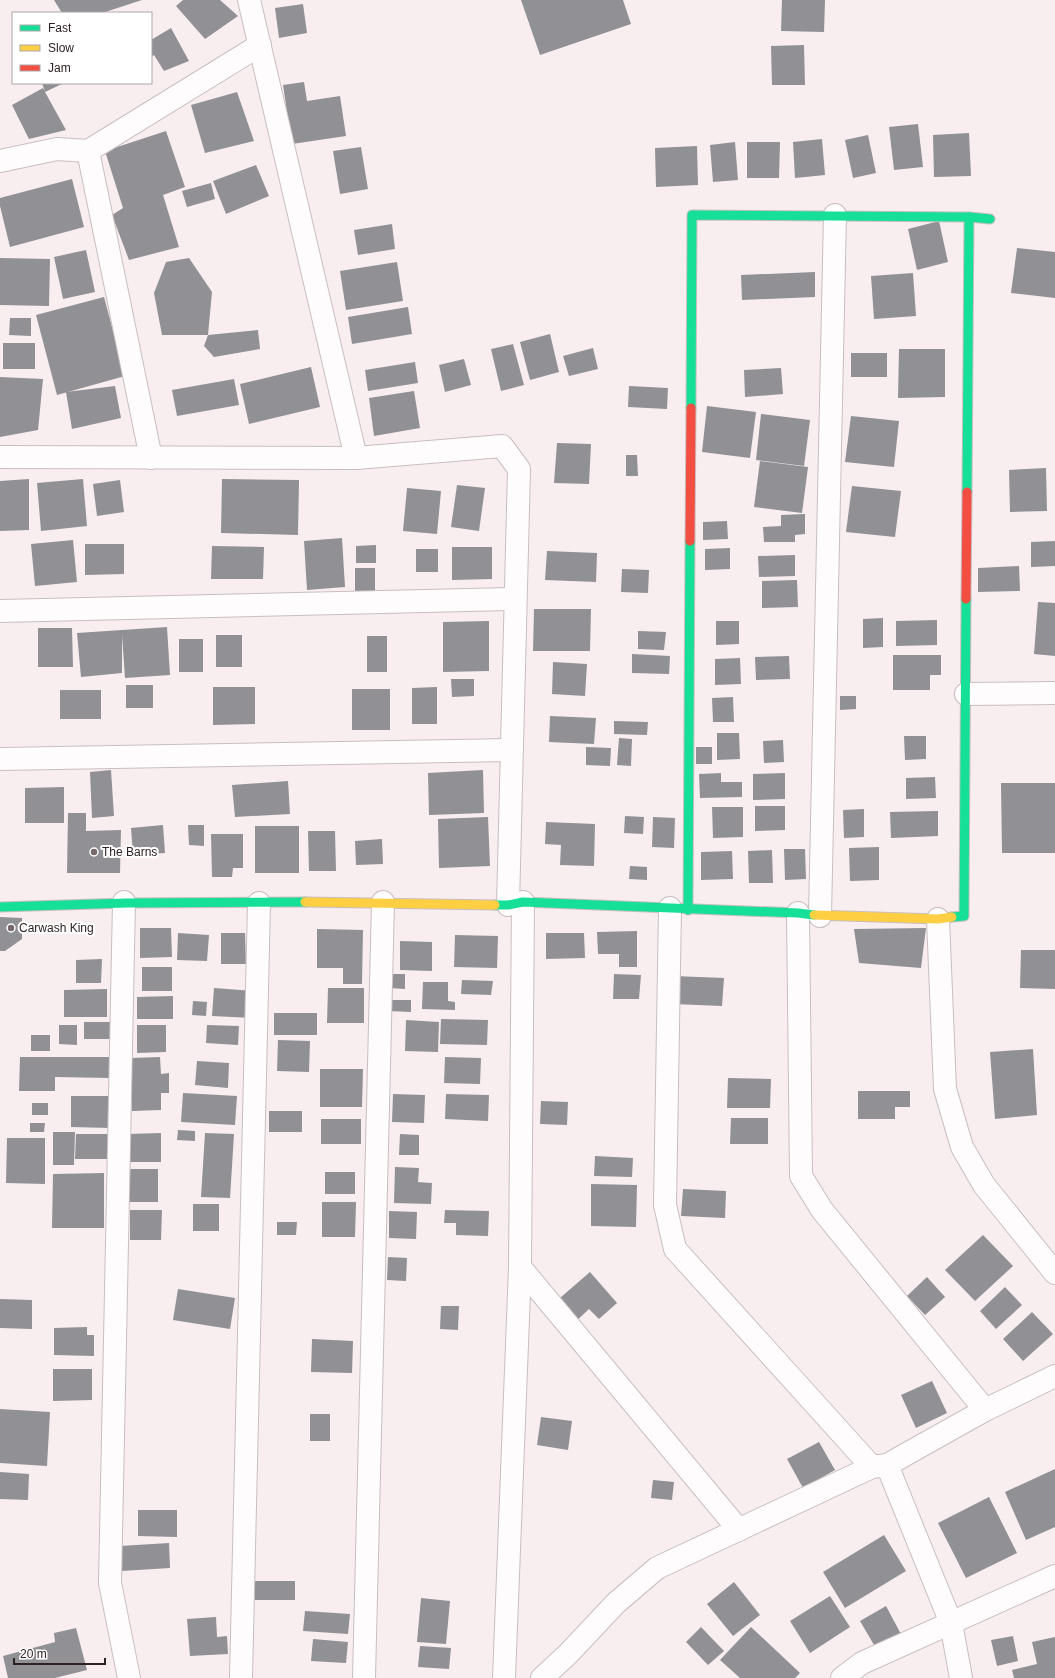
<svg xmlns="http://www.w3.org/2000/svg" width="1055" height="1678" font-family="Helvetica,sans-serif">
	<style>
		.building { fill: #909095 }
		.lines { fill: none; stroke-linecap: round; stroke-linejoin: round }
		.street-casing { stroke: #c9bebf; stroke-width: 24 }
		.fast-casing { stroke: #c9bebf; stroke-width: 11 }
		.slow-casing { stroke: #c9bebf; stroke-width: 11 }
		.jam-casing { stroke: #c9bebf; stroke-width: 11 }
		.street { stroke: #fefcfd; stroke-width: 22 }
		.fast { stroke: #16e098; stroke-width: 9 }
		.slow { stroke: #ffcf43; stroke-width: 9 }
		.jam { stroke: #f24e42; stroke-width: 9 }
		.poi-dot { fill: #75696b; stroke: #fff; stroke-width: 1.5 }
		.labels { text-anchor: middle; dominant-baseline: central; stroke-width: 4; stroke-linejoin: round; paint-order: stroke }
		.poi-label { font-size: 12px; fill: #2f2123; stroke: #fff; text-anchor: start }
	</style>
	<rect width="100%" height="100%" fill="#f8eef0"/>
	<!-- building -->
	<g class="building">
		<path d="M54,0H142L102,13H62Z"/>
		<path d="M183,0H220L238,16L205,39L176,6Z"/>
		<path d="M521,0H623L631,24L540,55Z"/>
		<path d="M782,0H825L824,32L781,31Z"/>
		<path d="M303,4L307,33L279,38L275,8Z"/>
		<path d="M171,28L189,61L164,71L154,55L151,57V40Z"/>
		<path d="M804,45L805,85H772L771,46Z"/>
		<path d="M304,82L307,101L340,96L346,136L292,144L283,85Z"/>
		<path d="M42,83H64L45,92L66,130L29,139L12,105L43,88L45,92Z"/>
		<path d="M237,92L254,141L205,153L191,105Z"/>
		<path d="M918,124L923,167L894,170L889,127Z"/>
		<path d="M166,131L185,187L163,195L179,247L129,260L112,215L123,208L105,151Z"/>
		<path d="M969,133L971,176L934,177L933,135Z"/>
		<path d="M868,135L876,173L853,178L845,140Z"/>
		<path d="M822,139L825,175L795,178L793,142Z"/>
		<path d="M735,142L738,180L713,182L710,145Z"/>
		<path d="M747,142H780L779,178H747Z"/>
		<path d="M697,146L698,185L656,187L655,148Z"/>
		<path d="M361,147L368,189L340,194L333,151Z"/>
		<path d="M256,165L269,196L226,214L213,181Z"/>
		<path d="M72,179L84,227L10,247L0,206V198Z"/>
		<path d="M211,183L215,199L187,207L182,191Z"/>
		<path d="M939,221L948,262L917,270L908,229Z"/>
		<path d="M392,224L395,249L358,255L354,230Z"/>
		<path d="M1017,248L1055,252V298L1011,293Z"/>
		<path d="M86,250L95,292L63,299L54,257Z"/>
		<path d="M0,258L50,259L49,306L0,305Z"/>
		<path d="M189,258L212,292L208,335H162L154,293L166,262Z"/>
		<path d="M397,262L403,301L346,310L340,271Z"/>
		<path d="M815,272V297L742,300L741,275Z"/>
		<path d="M913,273L916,316L874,319L871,276Z"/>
		<path d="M104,297L125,376L57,395L36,315Z"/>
		<path d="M408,307L412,334L352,344L348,317Z"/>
		<path d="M10,318H31V336L9,335Z"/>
		<path d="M258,330L260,349L214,357L204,346L208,335Z"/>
		<path d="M550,334L559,372L530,380L520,342Z"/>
		<rect x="3" y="343" width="32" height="26"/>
		<path d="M513,344L524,385L501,391L491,349Z"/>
		<path d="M593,348L598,369L569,376L563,356Z"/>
		<path d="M899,349H945V397L898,398Z"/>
		<rect x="851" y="353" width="36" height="24"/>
		<path d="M464,359L471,385L445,392L439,365Z"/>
		<path d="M415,362L418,383L368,391L365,370Z"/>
		<path d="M311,367L320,407L249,424L240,384Z"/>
		<path d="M781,368L783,394L745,397L744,370Z"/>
		<path d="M0,377L43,379L38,430L0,437Z"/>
		<path d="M234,379L239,405L177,416L172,390Z"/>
		<path d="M115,386L121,418L72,429L66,392Z"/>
		<path d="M629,386L668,388L667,409L628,407Z"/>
		<path d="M414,391L420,428L374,436L369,398Z"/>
		<path d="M707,406L756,412L750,458L702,452Z"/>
		<path d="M761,414L810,420L804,466L756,460Z"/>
		<path d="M851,416L899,421L894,467L845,462Z"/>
		<path d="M557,443L591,444L589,484L554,483Z"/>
		<path d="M626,455H637L638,476H626Z"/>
		<path d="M760,461L808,467L802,513L754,507Z"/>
		<path d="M1046,468L1047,511L1010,512L1009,470Z"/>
		<path d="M29,479V530L0,531V481Z"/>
		<path d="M83,479L87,526L41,531L37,483Z"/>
		<path d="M222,479L299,480L298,535L221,533Z"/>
		<path d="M120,480L124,512L97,516L93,484Z"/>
		<path d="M457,485L485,488L479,531L451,527Z"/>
		<path d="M852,486L901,491L895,537L846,532Z"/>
		<path d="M407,488L441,491L437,534L403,531Z"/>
		<path d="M805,514V534L795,535V542H764L763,527L781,526V515Z"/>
		<path d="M727,521L728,539L703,540V522Z"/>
		<path d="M342,538L345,587L307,590L304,541Z"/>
		<path d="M73,540L77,582L35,586L31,544Z"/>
		<path d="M1055,541V566L1031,567V542Z"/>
		<path d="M85,544H124V574L85,575Z"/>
		<path d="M376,545V563H356V546Z"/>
		<path d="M212,546L264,547L263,579H211Z"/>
		<path d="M452,547H492V579L452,580Z"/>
		<path d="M730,548V569L705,570V549Z"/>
		<rect x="416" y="549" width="22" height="23"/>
		<path d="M547,551L597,553L596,582L545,580Z"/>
		<path d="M795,555V576L759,577L758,556Z"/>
		<path d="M1019,566L1020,591L978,592V568Z"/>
		<rect x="355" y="568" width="20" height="25"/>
		<path d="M622,569L649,570L648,593L621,592Z"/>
		<path d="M797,580L798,607L762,608V581Z"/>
		<path d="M1038,602L1055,603V656L1034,654Z"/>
		<path d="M534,609H591L590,651H533Z"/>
		<path d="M883,618V647L863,648V619Z"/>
		<path d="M937,620V645L896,646V621Z"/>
		<path d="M489,621V671L443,672V622Z"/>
		<path d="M716,621H739V644L716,645Z"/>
		<path d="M167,627L170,675L125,678L122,635V673L81,677L77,633Z"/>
		<path d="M38,628H72L73,667H38Z"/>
		<path d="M638,631L666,632L664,650L638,649Z"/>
		<rect x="216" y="635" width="26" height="32"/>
		<rect x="367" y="636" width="20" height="36"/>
		<rect x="179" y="639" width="24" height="33"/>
		<path d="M632,654L670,656L669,674L632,673Z"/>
		<path d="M893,655H941V675H930V690H893Z"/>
		<path d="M789,656L790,679L756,680L755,657Z"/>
		<path d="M740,658L741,684L715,685V659Z"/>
		<path d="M553,662L587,664L585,696L552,694Z"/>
		<path d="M451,679H474V696L452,697Z"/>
		<rect x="126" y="685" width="27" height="23"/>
		<path d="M213,687H255V724L213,725Z"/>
		<path d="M437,687V724H412V688Z"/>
		<rect x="352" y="689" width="38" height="41"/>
		<rect x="60" y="690" width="41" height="29"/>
		<path d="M840,696H856V709L840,710Z"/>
		<path d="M733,697L734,722H713L712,698Z"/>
		<path d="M550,716L596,718L594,744L549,742Z"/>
		<path d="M614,721L648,722L647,735L614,734Z"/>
		<path d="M717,733H739L740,759L717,760Z"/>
		<path d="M904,736H926V759L905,760Z"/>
		<path d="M619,738L632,739L631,766L617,765Z"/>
		<path d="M783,740L784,762L764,763L763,741Z"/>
		<path d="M586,747L611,748L610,766L586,765Z"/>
		<rect x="696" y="747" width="16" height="17"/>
		<path d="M111,770L114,816L92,818L90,772Z"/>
		<path d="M483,770L484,813L429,815L428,773Z"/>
		<path d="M721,773V782H742V797L700,798L699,774Z"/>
		<path d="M785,773V799L753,800V774Z"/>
		<path d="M935,777L936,798L906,799V778Z"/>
		<path d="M288,781L290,814L235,817L232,785Z"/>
		<path d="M1001,783H1055V853H1002Z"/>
		<path d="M64,787V823H25V788Z"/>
		<path d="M755,806H785V830L755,831Z"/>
		<path d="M712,807H743V837L713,838Z"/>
		<path d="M864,809V837L844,838L843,810Z"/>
		<path d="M938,811V836L891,838L890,812Z"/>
		<path d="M68,813H86V831L121,830L120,873H67Z"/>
		<path d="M625,816L644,817L643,834L624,833Z"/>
		<path d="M488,817L490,866L439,868L438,819Z"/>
		<path d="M653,817L675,818L674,848L652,847Z"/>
		<path d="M546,822L595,824L594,866L560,865L561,845L545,844Z"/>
		<path d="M163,825L165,853L133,855L131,828Z"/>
		<path d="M188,825H204V846L189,845Z"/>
		<rect x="255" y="826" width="44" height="47"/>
		<path d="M308,831H335L336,871H309Z"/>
		<path d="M211,834H243V868H233L232,877H212Z"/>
		<path d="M382,839L383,864L356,865L355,841Z"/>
		<path d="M879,847V880L850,881L849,848Z"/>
		<path d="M784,849H805L806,879L785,880Z"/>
		<path d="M772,850L773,883H749L748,851Z"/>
		<path d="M732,851L733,879L701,880V852Z"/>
		<path d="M630,866L647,867V880L629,879Z"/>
		<path d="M0,917L22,918V939L5,951H0Z"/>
		<path d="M140,928H171L172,957L140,958Z"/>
		<path d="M926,928L921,968L859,963L854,929Z"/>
		<path d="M317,929L363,930L362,984H343V968H317Z"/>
		<path d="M637,931V967H619V954H598L597,932Z"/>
		<path d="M178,933L209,935L207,961L177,960Z"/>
		<path d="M221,933H245L246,964H221Z"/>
		<path d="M546,933H584L585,958L546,959Z"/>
		<path d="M455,935L498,936L497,968L454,967Z"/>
		<path d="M400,941L432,942V971L400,970Z"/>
		<path d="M1021,950H1055V989L1020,988Z"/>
		<path d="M102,959L101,983H76V960Z"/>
		<rect x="142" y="967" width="30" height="24"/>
		<path d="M389,974H405V989L388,988Z"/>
		<path d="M614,974L641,975L639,999H613Z"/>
		<path d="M674,976L724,978L722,1006L673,1004Z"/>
		<path d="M462,980L493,981L491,995L461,994Z"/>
		<path d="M423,982H448V1001L455,1002V1010L422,1009Z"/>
		<path d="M214,988L254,991L252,1018L212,1016Z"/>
		<path d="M328,988H364V1023H327Z"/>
		<path d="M107,989V1017H64V990Z"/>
		<path d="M173,996V1019H137V997Z"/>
		<path d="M388,1000H411V1012L388,1011Z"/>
		<path d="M193,1001L207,1002L206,1016L192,1015Z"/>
		<rect x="274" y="1013" width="43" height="22"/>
		<path d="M441,1019L488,1020L487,1045L440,1044Z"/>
		<path d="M406,1020L439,1022L438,1052L405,1051Z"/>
		<rect x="84" y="1022" width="26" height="17"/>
		<path d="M59,1025H77V1045L59,1044Z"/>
		<path d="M137,1025H166V1052L137,1053Z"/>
		<path d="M207,1025L239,1026L238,1045L206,1043Z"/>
		<rect x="31" y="1035" width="19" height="16"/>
		<path d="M278,1040L310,1041L309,1072L277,1071Z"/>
		<path d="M1033,1049L1037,1115L995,1119L990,1052Z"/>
		<path d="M20,1057H109V1078L55,1077V1091H19Z"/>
		<path d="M160,1057L161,1074L169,1073V1093H161V1110L132,1111L131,1058Z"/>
		<path d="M445,1057L481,1058L480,1084L444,1083Z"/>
		<path d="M197,1061L229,1063L228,1088L195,1085Z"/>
		<path d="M320,1069H363L362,1107H320Z"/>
		<path d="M728,1078L771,1079L770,1108H727Z"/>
		<path d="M858,1091H910V1107H895V1119H858Z"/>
		<path d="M183,1093L237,1096L235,1125L181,1122Z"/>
		<path d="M393,1094L425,1095L424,1123L392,1122Z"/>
		<path d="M446,1094L489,1095L488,1121L445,1119Z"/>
		<path d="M71,1096H111L110,1128L71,1127Z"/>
		<path d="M541,1101L568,1102L567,1125L540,1124Z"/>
		<rect x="32" y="1103" width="16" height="12"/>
		<rect x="269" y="1111" width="33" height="21"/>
		<path d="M731,1118H768V1144H730Z"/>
		<rect x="321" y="1119" width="40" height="25"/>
		<path d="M30,1123H45L44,1132H30Z"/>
		<path d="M178,1130L195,1131V1141L177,1140Z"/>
		<path d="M53,1132H75L74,1165H53Z"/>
		<path d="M161,1133V1162H127V1134Z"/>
		<path d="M205,1133L234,1134L230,1198L201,1197Z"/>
		<path d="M76,1134H109L108,1159H75Z"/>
		<path d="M400,1134L419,1135V1155H399Z"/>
		<path d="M7,1138H45V1184L6,1183Z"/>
		<path d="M595,1156L633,1158L632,1177L594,1176Z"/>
		<path d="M395,1167L419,1168L418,1182L432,1183L431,1204L394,1203Z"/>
		<rect x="128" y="1169" width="30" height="33"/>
		<rect x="325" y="1172" width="30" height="22"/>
		<path d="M104,1173V1228H52L53,1174Z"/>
		<path d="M591,1184L637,1185L636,1227L591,1226Z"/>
		<path d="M683,1189L726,1191L725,1218L681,1216Z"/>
		<path d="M322,1202H356L355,1237H322Z"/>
		<rect x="193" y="1204" width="26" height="27"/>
		<path d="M130,1210H162L161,1240H130Z"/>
		<path d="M445,1210L489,1211L488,1236L456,1235V1223H444Z"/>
		<path d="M389,1211L417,1212L416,1239L389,1238Z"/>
		<path d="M277,1222H297L296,1235H277Z"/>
		<path d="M983,1235L1013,1266L975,1301L945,1270Z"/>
		<path d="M388,1257L407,1258L406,1281L387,1280Z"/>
		<path d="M590,1272L617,1303L599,1319L589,1309L572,1325L553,1304Z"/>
		<path d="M927,1277L945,1297L925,1315L907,1296Z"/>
		<path d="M1005,1287L1022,1305L996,1329L980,1311Z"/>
		<path d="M178,1289L235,1298L230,1329L173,1320Z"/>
		<path d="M0,1299L32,1300V1329L0,1328Z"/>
		<path d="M441,1306H459L458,1330L440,1329Z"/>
		<path d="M1032,1312L1053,1334L1023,1361L1003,1339Z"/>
		<path d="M87,1327V1335H94V1356L54,1355V1328Z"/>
		<path d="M312,1339L353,1341L352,1373L311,1372Z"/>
		<path d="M53,1369H92V1400L53,1401Z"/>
		<path d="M932,1381L947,1413L916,1428L901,1395Z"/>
		<path d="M0,1409L50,1412L47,1466L0,1463Z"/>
		<rect x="310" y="1414" width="20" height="27"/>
		<path d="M541,1417L572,1421L568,1450L537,1445Z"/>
		<path d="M819,1442L835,1470L803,1488L787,1459Z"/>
		<path d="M1055,1469V1527L1026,1540L1005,1492Z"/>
		<path d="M0,1472L29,1474L28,1500L0,1499Z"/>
		<path d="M653,1480L674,1482L672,1500L651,1498Z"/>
		<path d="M989,1497L1017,1553L966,1578L938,1523Z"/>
		<path d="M138,1510H177V1537L138,1536Z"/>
		<path d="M884,1535L906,1571L845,1608L823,1572Z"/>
		<path d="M169,1543L170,1568L121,1571L120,1546Z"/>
		<rect x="255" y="1581" width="40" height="19"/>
		<path d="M734,1582L760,1615L733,1636L707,1604Z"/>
		<path d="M830,1596L850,1627L810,1653L790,1621Z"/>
		<path d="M421,1598L450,1601L446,1644L417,1642Z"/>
		<path d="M886,1606L902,1636L877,1650L860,1621Z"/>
		<path d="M305,1611L350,1614L348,1634L303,1631Z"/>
		<path d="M216,1617L217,1637L227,1636L228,1654L190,1656L187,1619Z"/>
		<path d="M701,1627L724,1651L708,1665L686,1642Z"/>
		<path d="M751,1627L800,1673L795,1678H740L720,1660Z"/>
		<path d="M76,1628L87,1670L55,1678H8L3,1656L55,1642L54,1633Z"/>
		<path d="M1013,1636L1018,1661L997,1666L991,1640Z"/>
		<path d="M1055,1637V1678H1014L1012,1670L1037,1664L1032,1642Z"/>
		<path d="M313,1639L348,1642L346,1663L311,1661Z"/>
		<path d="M420,1646L451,1648L449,1669L418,1667Z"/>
	</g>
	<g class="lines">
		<defs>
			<g id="street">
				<path d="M249,0L356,458"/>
				<path d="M88,151L151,458"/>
				<path d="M0,161L57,149L88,151L260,45"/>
				<path d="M0,457L356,458L502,446L519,469L508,905"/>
				<path d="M0,611L515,599"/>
				<path d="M966,694L1055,693"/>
				<path d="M0,759L512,750"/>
				<path d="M124,902L110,1583L129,1678"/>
				<path d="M670,908L665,1205L675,1249L872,1467"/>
				<path d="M798,913L801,1176L822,1210L985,1410"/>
				<path d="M820,916L835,215"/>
				<path d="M938,919L945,1089L962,1147L984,1185L1055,1273"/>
				<path d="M520,1267L739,1530"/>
				<path d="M887,1465L951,1623L961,1678"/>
				<path d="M241,1678L259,903"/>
				<path d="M364,1678L383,902"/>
				<path d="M504,1678L520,1267L523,902"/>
				<path d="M542,1678L568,1654L616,1603L657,1568L872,1467L887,1465L985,1410L1055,1376"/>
				<path d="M842,1678L862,1663L1055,1576"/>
			</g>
			<g id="fast">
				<path d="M691,408L692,215L969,217L990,219"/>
				<path d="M967,492L969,217"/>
				<path d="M495,905H508L523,902L798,913L814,915"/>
				<path d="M0,907L127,903L305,902"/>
				<path d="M688,910L690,541"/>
				<path d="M952,917L964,916L966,599"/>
			</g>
			<g id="slow">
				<path d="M305,902L495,905"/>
				<path d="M814,915L938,919L952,917"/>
			</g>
			<g id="jam">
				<path d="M690,541L691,408"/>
				<path d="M966,599L967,492"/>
			</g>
		</defs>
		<!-- street casing -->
		<use href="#street" class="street-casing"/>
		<!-- fast casing -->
		<use href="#fast" class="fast-casing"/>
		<!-- slow casing -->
		<use href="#slow" class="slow-casing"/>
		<!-- jam casing -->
		<use href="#jam" class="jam-casing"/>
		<!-- street -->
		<use href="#street" class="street"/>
		<!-- fast -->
		<use href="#fast" class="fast"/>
		<!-- slow -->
		<use href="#slow" class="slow"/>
		<!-- jam -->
		<use href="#jam" class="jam"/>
	</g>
	<!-- markers -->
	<g class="poi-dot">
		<circle cx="94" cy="852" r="4"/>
		<circle cx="11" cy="928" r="4"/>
	</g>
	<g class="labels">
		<!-- poi labels -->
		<g class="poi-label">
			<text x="102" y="852">The Barns</text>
			<text x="19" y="928">Carwash King</text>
		</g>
	</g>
	<!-- legend -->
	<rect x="12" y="12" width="140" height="72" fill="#ffffff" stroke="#aca6a7"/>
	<rect x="20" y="25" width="20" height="6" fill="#16e098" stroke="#aca6a7"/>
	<text x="48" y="32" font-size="12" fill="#2f2123">Fast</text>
	<rect x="20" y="45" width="20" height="6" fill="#ffcf43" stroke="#aca6a7"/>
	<text x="48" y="52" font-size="12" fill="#2f2123">Slow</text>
	<rect x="20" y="65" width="20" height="6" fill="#f24e42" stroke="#aca6a7"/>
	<text x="48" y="72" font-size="12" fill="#2f2123">Jam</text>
	<!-- scale -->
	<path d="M14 1658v6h91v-6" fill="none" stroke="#2f2123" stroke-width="2"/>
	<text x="20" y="1658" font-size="12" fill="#2f2123" stroke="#ffffff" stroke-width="3" paint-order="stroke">20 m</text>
</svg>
